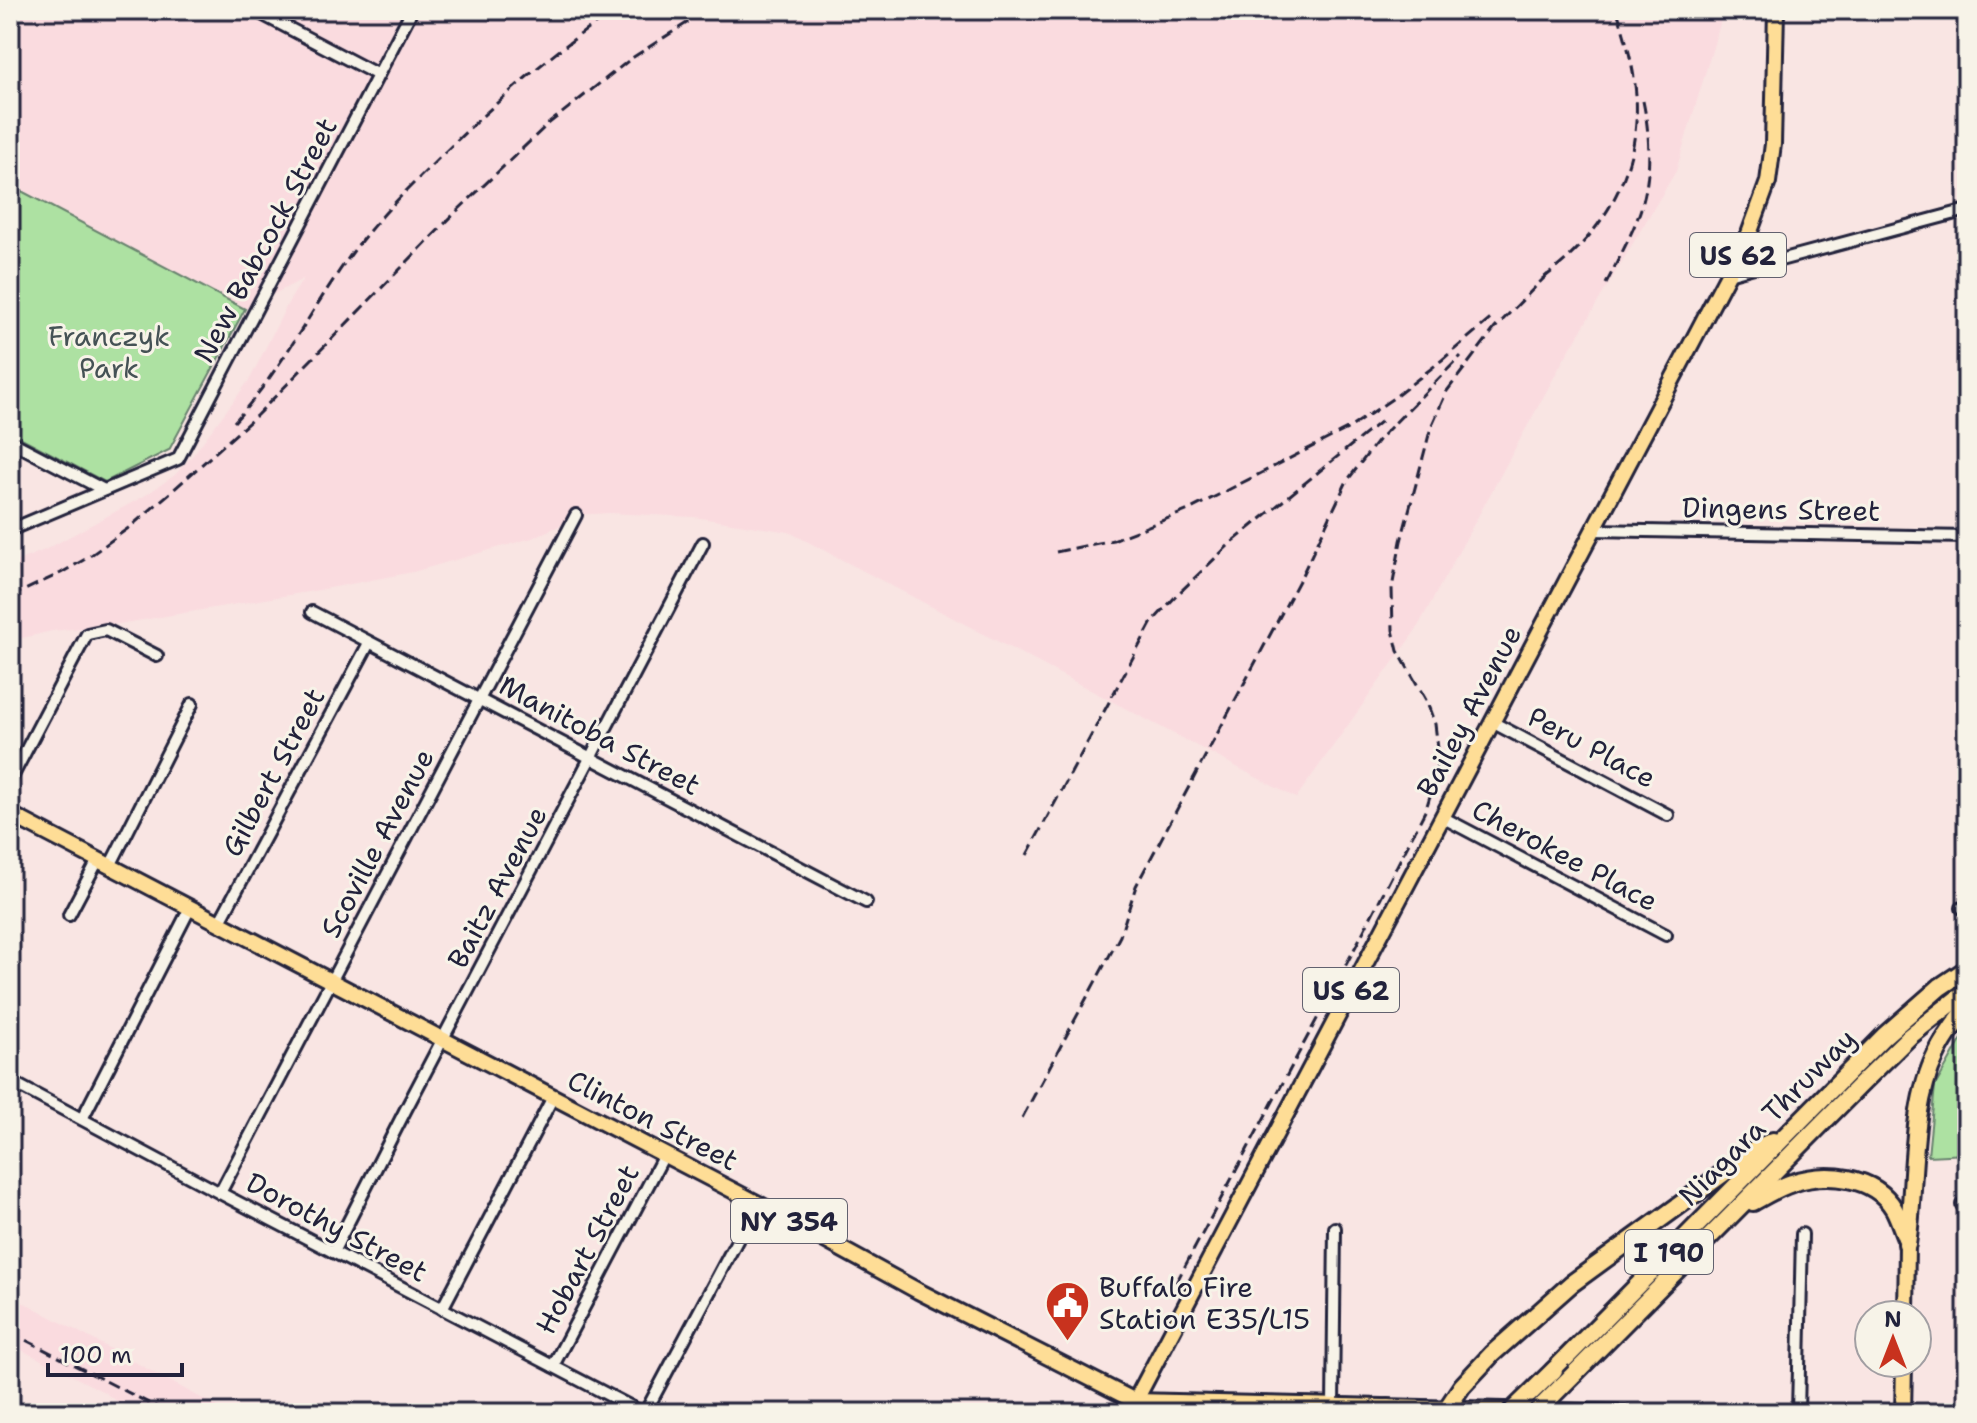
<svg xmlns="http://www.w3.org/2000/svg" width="1977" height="1423" font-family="'Shantell Sans',sans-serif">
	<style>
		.built { fill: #fadbdf }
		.green { fill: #ade1a2; stroke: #68826e; stroke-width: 2 }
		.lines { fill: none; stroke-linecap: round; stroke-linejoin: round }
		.minor-casing { stroke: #22223b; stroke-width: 16 }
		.major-casing { stroke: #22223b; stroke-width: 20 }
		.highway-casing { stroke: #22223b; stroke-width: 22 }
		.minor { stroke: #f7f3e8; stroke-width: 10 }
		.major { stroke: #fedd96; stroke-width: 14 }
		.highway { stroke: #fedd96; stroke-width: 16 }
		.rail { stroke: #22223b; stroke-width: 3; stroke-dasharray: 12 6; stroke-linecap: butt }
		.highway-bridge-casing { stroke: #22223b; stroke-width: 22; stroke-linecap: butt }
		.highway-bridge { stroke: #fedd96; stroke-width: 16 }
		.labels { text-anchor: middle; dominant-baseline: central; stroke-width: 6; stroke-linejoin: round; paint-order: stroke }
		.shield { fill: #f7f3e8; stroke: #62616f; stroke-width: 2 }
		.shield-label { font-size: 26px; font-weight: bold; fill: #22223b }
		.street-label { font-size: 28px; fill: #22223b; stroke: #f7f3e8 }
		.park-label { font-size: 28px; fill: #455255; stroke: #f7f3e8 }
		.poi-label { font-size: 28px; fill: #22223b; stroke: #f7f3e8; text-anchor: start }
	</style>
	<rect width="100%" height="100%" fill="#f9e5e3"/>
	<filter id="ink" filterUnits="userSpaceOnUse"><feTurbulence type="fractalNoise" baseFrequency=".0125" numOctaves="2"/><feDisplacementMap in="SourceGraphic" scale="16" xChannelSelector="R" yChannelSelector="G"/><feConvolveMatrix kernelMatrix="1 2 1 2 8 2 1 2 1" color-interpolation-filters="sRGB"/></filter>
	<g filter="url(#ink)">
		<!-- built -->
		<g class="built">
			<path d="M10,10H1724L1676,171L1564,359L1416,630L1296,798L789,532L694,517L609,513L576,515L561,525L532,538L413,572L319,590L119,624L52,631L10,641V564L45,550L146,495L175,475L193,455L250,379L288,303L303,279L245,309L10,185Z"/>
			<path d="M10,1297L29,1305L229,1413H132L104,1392L10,1344Z"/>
		</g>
		<!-- green -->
		<g class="green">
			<path d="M10,185L245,309L169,450L105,482L10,432Z"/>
			<path d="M1967,1030V1154L1928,1156L1935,1086Z"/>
		</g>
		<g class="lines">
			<defs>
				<g id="minor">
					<path d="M254,10L378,75"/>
					<path d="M1728,274L1967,210"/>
					<path d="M10,441L104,490"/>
					<path d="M10,530L178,459L412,10"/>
					<path d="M1593,530L1967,537"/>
					<path d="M312,612L866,902"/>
					<path d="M1492,722L1668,815"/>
					<path d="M10,781L87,634L106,630L157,656"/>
					<path d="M1442,817L1666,935"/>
					<path d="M110,866L192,704"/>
					<path d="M1962,908L1967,906"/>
					<path d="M69,915L98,860"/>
					<path d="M219,923L369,643"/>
					<path d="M10,1081L220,1193L643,1413"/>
					<path d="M82,1119L190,908"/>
					<path d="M220,1193L576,515"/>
					<path d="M1962,1205H1967"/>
					<path d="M333,1252L406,1109L703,543"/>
					<path d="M442,1309L553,1097"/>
					<path d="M553,1366L664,1155"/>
					<path d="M1333,1407L1335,1228"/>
					<path d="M645,1413L757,1203"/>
					<path d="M1798,1413L1802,1234"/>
				</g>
				<g id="major">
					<path d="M10,814L757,1203L918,1291L1135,1401L1624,1413"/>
					<path d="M1906,1315L1907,1244"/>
					<path d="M1129,1413L1749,234L1768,182L1773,144L1776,10"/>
					<path d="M1903,1413L1904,1363"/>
				</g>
				<g id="highway">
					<path d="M1753,1202C1766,1195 1779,1187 1792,1183C1826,1171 1875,1176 1894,1209C1899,1218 1902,1229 1906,1238"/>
					<path d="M1907,1244C1916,1185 1909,1108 1936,1055C1944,1038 1956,1022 1967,1008"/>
					<path d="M1554,1370L1884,1036L1940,987L1967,969"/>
					<path d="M1576,1372L1862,1083L1910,1036L1967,991"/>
					<path d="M1388,1408L1399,1413"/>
					<path d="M1444,1413L1462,1386L1492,1354L1571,1284L1758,1148L1773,1141"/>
				</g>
			</defs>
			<!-- minor casing -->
			<use href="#minor" class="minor-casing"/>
			<!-- major casing -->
			<use href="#major" class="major-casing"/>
			<!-- highway casing -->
			<use href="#highway" class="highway-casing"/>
			<!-- minor -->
			<use href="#minor" class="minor"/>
			<!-- major -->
			<use href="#major" class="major"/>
			<!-- highway -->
			<use href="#highway" class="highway"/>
			<!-- rail -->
			<g class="rail">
				<path d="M1542,279C1603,235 1641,172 1636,95C1634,66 1625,37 1617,10"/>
				<path d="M1606,284C1617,262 1629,240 1638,217C1652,181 1651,139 1643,101"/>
				<path d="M234,422C281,371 311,309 352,253C376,220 405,192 434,163C490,107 549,54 615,10"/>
				<path d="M1056,552L1113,540L1189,510L1351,427L1395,397L1442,360L1494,316"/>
				<path d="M10,597L61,573L87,558L130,527L171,492L257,415L457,211L548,124L632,58L707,10"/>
				<path d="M1027,855L1152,622L1177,595L1230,544L1386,417"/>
				<path d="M1022,1118L1120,936L1136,886L1302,575L1347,481L1379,439L1461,356"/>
				<path d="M1176,1283L1357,944L1426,809L1436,776L1438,749L1435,724L1426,700L1398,651L1393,630L1392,588L1401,541L1431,427L1447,391L1495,328L1548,274"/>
				<path d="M10,1332L168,1413"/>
			</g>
			<defs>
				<g id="highway-bridge">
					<path d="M1510,1413L1554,1370"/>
					<path d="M1535,1413L1576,1372"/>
				</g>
			</defs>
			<!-- highway-bridge casing -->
			<use href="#highway-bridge" class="highway-bridge-casing"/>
			<!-- highway-bridge -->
			<use href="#highway-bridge" class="highway-bridge"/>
		</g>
	</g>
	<!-- icons -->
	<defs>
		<symbol id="civic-pin" viewBox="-11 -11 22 30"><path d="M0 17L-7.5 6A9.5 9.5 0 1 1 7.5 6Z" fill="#c8321e" stroke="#f7f3e8"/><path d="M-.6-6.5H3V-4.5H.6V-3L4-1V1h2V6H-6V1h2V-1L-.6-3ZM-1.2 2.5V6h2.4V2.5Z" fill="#fff"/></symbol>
	</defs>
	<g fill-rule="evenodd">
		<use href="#civic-pin" x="1042" y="1278" width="51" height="69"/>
	</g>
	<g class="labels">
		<!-- shield labels -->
		<g class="shield">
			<rect x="1690" y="233" width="96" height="44" rx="6"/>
			<rect x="1303" y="968" width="96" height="44" rx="6"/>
			<rect x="731" y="1199" width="116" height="44" rx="6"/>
			<rect x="1625" y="1230" width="88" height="44" rx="6"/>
		</g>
		<g class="shield-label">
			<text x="1738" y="255">US 62</text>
			<text x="1351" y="990">US 62</text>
			<text x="789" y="1221">NY 354</text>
			<text x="1669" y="1252">I 190</text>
		</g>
		<!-- street labels -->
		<g class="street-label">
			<text transform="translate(265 240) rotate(-62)">New Babcock Street</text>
			<text transform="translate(1781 509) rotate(1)">Dingens Street</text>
			<text transform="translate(1469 711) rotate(-62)">Bailey Avenue</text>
			<text transform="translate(600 735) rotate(28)">Manitoba Street</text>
			<text transform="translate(1592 747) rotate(28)">Peru Place</text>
			<text transform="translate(273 772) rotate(-62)">Gilbert Street</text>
			<text transform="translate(377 843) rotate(-62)">Scoville Avenue</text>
			<text transform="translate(1565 855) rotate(28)">Cherokee Place</text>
			<text transform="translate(497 887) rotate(-62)">Baitz Avenue</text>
			<text transform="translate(1767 1117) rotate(-45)">Niagara Thruway</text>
			<text transform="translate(653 1120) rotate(27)">Clinton Street</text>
			<text transform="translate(337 1227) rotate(28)">Dorothy Street</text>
			<text transform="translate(587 1249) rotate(-62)">Hobart Street</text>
		</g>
		<!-- park labels -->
		<g class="park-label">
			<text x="109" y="336">Franczyk<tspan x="109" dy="32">Park</tspan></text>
		</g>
		<!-- poi labels -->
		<g class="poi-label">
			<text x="1099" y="1287">Buffalo Fire<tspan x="1099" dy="32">Station E35/L15</tspan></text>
		</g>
	</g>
	<!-- margin -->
	<rect width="1977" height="1423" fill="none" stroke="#f7f3e8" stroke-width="40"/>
	<rect x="20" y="20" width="1937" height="1383" fill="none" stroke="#22223b" stroke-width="3" filter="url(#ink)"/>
	<!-- north arrow -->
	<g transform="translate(1893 1339)"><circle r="38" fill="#f7f3e8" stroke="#a29fa3" stroke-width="2"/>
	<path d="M0-6L14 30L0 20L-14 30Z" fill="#c8321e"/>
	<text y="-12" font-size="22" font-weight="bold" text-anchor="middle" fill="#22223b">N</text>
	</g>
	<!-- scale -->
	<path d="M48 1363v12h134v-12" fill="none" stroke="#22223b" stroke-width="4"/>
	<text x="60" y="1363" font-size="24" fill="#22223b" stroke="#f7f3e8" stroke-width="6" paint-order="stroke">100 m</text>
</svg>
